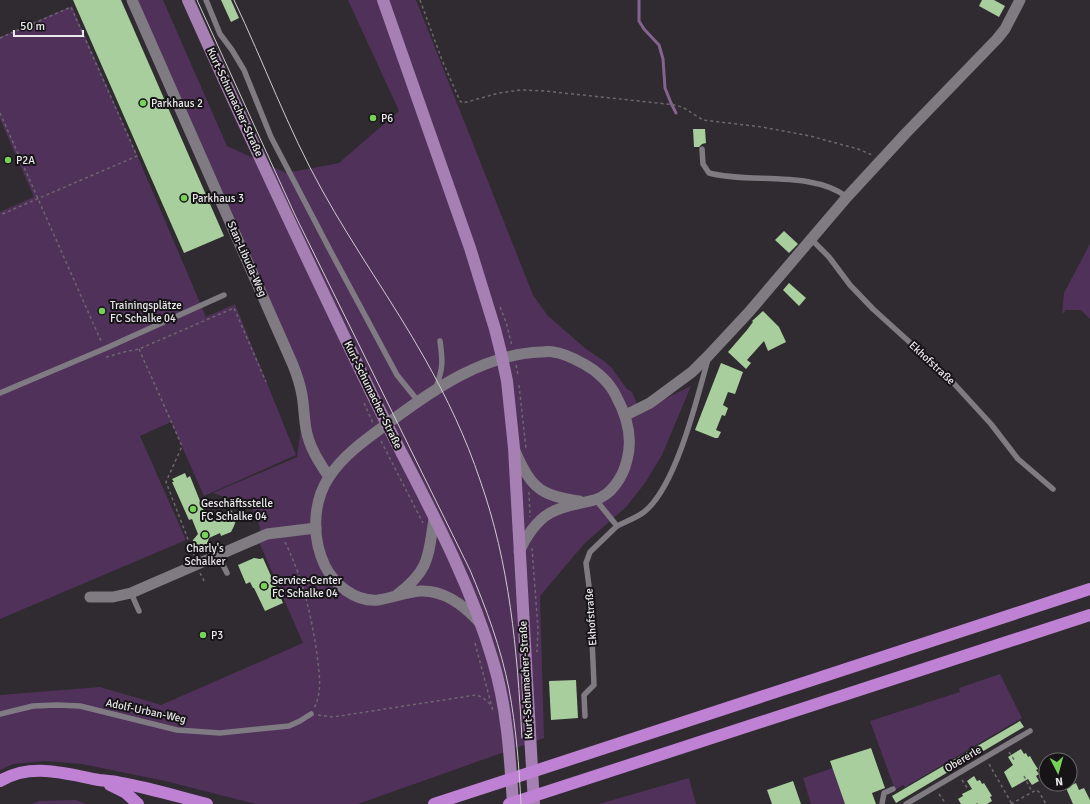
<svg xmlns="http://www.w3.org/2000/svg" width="1090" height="804" font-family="Signika,sans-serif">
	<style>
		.green { fill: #50315a }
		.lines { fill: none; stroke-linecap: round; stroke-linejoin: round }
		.stream { stroke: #856391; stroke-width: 3 }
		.building { fill: #a7ce9c }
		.path { stroke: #6c686d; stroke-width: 1.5; stroke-dasharray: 3 3; stroke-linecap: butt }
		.service { stroke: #807b82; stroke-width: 5.5 }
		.minor { stroke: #807b82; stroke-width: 11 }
		.primary { stroke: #a67fb3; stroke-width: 12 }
		.motorway { stroke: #bf81d4; stroke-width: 12 }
		.tram { stroke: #cfccd0; stroke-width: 1 }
		.poi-dot { fill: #77d259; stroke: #161417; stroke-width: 1.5 }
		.labels { text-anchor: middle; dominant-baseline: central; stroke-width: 4; stroke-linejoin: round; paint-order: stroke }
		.street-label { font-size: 11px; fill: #ebe8ec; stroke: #161417 }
		.poi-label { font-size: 11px; fill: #ebe8ec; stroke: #161417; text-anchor: start }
	</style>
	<rect width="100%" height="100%" fill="#2f2b30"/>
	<!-- green -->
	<g class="green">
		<path d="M134,0H163L227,146L286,173L339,163L399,111L348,0H416L533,295L548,316L586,349L604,361L611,367L627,389L632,392L640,411L691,386L662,455L645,483L626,507L584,544L540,596L544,738L358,804H256L165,781L82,764L46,761L13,764L0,770V695L100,687L161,705L303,643L259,542L260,527L251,506L213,493L297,457L303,414L300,381Z"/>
		<path d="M72,6L138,157L206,317L235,304L296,455L204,496L171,422L140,436L186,540L0,619V212L34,197L0,119V37Z"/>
		<path d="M1090,244V319L1081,310H1066L1062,314L1064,293Z"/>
		<path d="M1000,674L1022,718L905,787L903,785L895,790L870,721L960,692L959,688Z"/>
		<path d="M833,768L845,804H811L803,778Z"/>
		<path d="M689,778L696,804H599Z"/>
		<path d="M76,800L86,804H32L39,801Z"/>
	</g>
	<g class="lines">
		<!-- stream -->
		<path class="stream" d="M639,0V21L644,29L659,45L663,59L665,88L671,103L676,113"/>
	</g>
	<!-- building -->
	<g class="building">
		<path d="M73,0H121L224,236L184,253Z"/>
		<path d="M221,0H231L239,18L231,22Z"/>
		<path d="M982,0H994L1005,6L999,17L979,6Z"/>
		<path d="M693,129H705L706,143L702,144L699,147H694Z"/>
		<path d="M784,231L798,244L789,253L775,240Z"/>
		<path d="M789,283L806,298L799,306L783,290Z"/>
		<path d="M763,311L779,327L786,342L768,351L764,341L747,360L751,363L746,369L728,352L747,330L753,322L752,321Z"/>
		<path d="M721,363L743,372L735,394L728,392L723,405L728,408L725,416L722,415L716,430L721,432L718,438H715L695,430Z"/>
		<path d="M185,473L187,478L190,476L208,521L231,510L236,520L234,526L231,532L221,536L220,533L209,538L206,547L201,551L197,550L192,546L193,540L198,534L192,519L189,520L172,482H174L172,479Z"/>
		<path d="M254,558L260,559L263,558L283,603L265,611L254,588H253L250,582L246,584L238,565Z"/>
		<path d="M576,680L578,718L551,720L549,681Z"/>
		<path d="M1020,721L1024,727L896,803L892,796Z"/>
		<path d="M871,748L885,788L872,793L876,804H845L830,761Z"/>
		<path d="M1021,749L1024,754L1026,753L1028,757L1030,756L1034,763L1038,769L1036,770L1039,774L1036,776L1039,781L1032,785L1028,779L1012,788L1004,772L1013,765L1008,757Z"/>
		<path d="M974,776L977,781L980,780L982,784L984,783L992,796L990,797L992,801L987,804H961L958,799L963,796L962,794L972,789L967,781Z"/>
		<path d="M793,781L801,804H772L767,790Z"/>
		<path d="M1076,783L1079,790L1084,788L1090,800V804H1073L1066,788Z"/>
	</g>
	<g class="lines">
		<!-- path -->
		<g class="path">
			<path d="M420,0L442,60L460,101L463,103L499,93L521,90L545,91L676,105L684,108L703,120L762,127L810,136L858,149L872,155"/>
			<path d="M0,38L71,7L137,156L0,215"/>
			<path d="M0,113L101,341"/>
			<path d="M500,307L506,322L512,346"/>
			<path d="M139,349L182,446L166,482L194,555"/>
			<path d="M107,356V357L124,352L139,349L234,308L266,382"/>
			<path d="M516,365L518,375"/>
			<path d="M519,385L526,449"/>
			<path d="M364,403L373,423"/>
			<path d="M381,441L423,523"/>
			<path d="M529,492L530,517"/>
			<path d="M285,542C303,579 311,614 317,654C319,673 323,691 314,708"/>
			<path d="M532,548L538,629L537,652"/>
			<path d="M200,573L205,583"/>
			<path d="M475,643L493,711"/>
			<path d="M318,715L333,717L476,695L482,697L491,705"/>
			<path d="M1009,752L1015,761"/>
			<path d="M989,764L1012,804"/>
			<path d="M1024,776L1032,792"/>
			<path d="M962,780L968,789"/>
			<path d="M939,794L946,804"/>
			<path d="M977,803V804"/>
			<path d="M1011,804L1036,790L1039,792L1046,804"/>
		</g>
		<!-- service -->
		<g class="service">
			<path d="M206,0L220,34L232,50L244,70L271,137L331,252L397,375L418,401"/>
			<path d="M702,149L703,164L709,173C749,184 812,170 847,197"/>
			<path d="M811,239L829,257L850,285L873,309L947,376L991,424L1018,459L1053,489"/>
			<path d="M436,388C443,368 443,362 440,341"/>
			<path d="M0,393L104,349L224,295"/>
			<path d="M617,526C625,522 636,518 644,512C676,487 697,399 708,359"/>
			<path d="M218,555L227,573"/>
			<path d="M131,593L139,611"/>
			<path d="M0,714L33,706L57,705L80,706L177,730L220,733L289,726L300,721L311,714"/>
			<path d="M585,716L584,695L594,685L590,594L586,563L590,552L617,526L596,500"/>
			<path d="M882,804L884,793L893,789"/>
			<path d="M906,804L1030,731"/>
		</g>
		<!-- minor -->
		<g class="minor">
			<path d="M132,0L293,365C297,375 300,384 302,395C304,406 304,418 306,429C309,447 319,462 329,477"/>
			<path d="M626,415L650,403L692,372L709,355L749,312L847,197L907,132L997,39L1005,29L1020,0"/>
			<path d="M515,451C521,465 530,485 545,492C555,498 567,499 579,501"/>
			<path d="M398,594C430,570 428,556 434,519"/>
			<path d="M90,597H113L131,593L267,534L316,528"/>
			<path d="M480,623C465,606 444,590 420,591C406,592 392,598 378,600C355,602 335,585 325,566C312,539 312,503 329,477C344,454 369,437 391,421C434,389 484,354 541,352C545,352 549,351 553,352C564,353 575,359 584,364C597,371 610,383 616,396C627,416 633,438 627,460C623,477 611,496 594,500C579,504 564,505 550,513C536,521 525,538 519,552"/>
		</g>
		<!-- primary -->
		<g class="primary">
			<path d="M188,0C245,128 305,255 366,382C410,474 464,562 493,661C507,707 510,756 513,804"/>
			<path d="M383,0L470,248L495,329L502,357L507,381L514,448L534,804"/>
		</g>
		<!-- motorway -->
		<g class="motorway">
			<path d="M0,781C32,762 66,774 99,780C106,781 114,781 121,783C150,788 179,797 207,804"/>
			<path d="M110,785L126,793L138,804"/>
			<path d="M434,804L1090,589"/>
			<path d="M509,804L1090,615"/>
		</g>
		<!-- tram -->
		<g class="tram">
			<path d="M197,0L295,215L470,570C486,608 501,648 509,689C516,727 519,765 521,804"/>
			<path d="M234,0C264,63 288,129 322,190C354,248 393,302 425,359C447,398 466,438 480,480C510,565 517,649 522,738"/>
		</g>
	</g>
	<!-- markers -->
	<g class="poi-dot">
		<circle cx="143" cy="103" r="4"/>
		<circle cx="373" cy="118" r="4"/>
		<circle cx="8" cy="160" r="4"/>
		<circle cx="184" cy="198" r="4"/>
		<circle cx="102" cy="311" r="4"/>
		<circle cx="193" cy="509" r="4"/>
		<circle cx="205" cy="535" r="4"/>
		<circle cx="264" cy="586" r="4"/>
		<circle cx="203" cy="635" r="4"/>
	</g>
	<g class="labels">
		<!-- street labels -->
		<g class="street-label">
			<text transform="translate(235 102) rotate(65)">Kurt-Schumacher-Straße</text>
			<text transform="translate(247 259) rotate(66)">Stan-Libuda-Weg</text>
			<text transform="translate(932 363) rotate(43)">Ekhofstraße</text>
			<text transform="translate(373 395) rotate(64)">Kurt-Schumacher-Straße</text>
			<text transform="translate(591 617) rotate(-94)">Ekhofstraße</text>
			<text transform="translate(526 680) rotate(-93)">Kurt-Schumacher-Straße</text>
			<text transform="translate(146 711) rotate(12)">Adolf-Urban-Weg</text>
			<text transform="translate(963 759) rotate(-31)">Obererle</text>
		</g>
		<!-- poi labels -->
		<g class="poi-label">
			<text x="151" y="103">Parkhaus 2</text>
			<text x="381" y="118">P6</text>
			<text x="16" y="160">P2A</text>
			<text x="192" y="198">Parkhaus 3</text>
			<text x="110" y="305">Trainingsplätze<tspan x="110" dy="13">FC Schalke 04</tspan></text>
			<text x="201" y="503">Geschäftsstelle<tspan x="201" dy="13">FC Schalke 04</tspan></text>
			<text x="205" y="548" text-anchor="middle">Charly's<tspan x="205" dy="13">Schalker</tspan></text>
			<text x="272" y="580">Service-Center<tspan x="272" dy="13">FC Schalke 04</tspan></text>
			<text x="211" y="635">P3</text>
		</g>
	</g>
	<!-- north arrow -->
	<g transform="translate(1058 772) rotate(174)"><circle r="19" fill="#161417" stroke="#6b696c"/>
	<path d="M0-3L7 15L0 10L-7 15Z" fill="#77d259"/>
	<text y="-6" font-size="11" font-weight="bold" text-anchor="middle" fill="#ebe8ec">N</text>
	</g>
	<!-- scale -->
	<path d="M14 30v6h69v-6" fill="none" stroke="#ebe8ec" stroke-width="2"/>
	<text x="20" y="30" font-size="12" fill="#ebe8ec" stroke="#161417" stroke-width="3" paint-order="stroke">50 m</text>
</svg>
